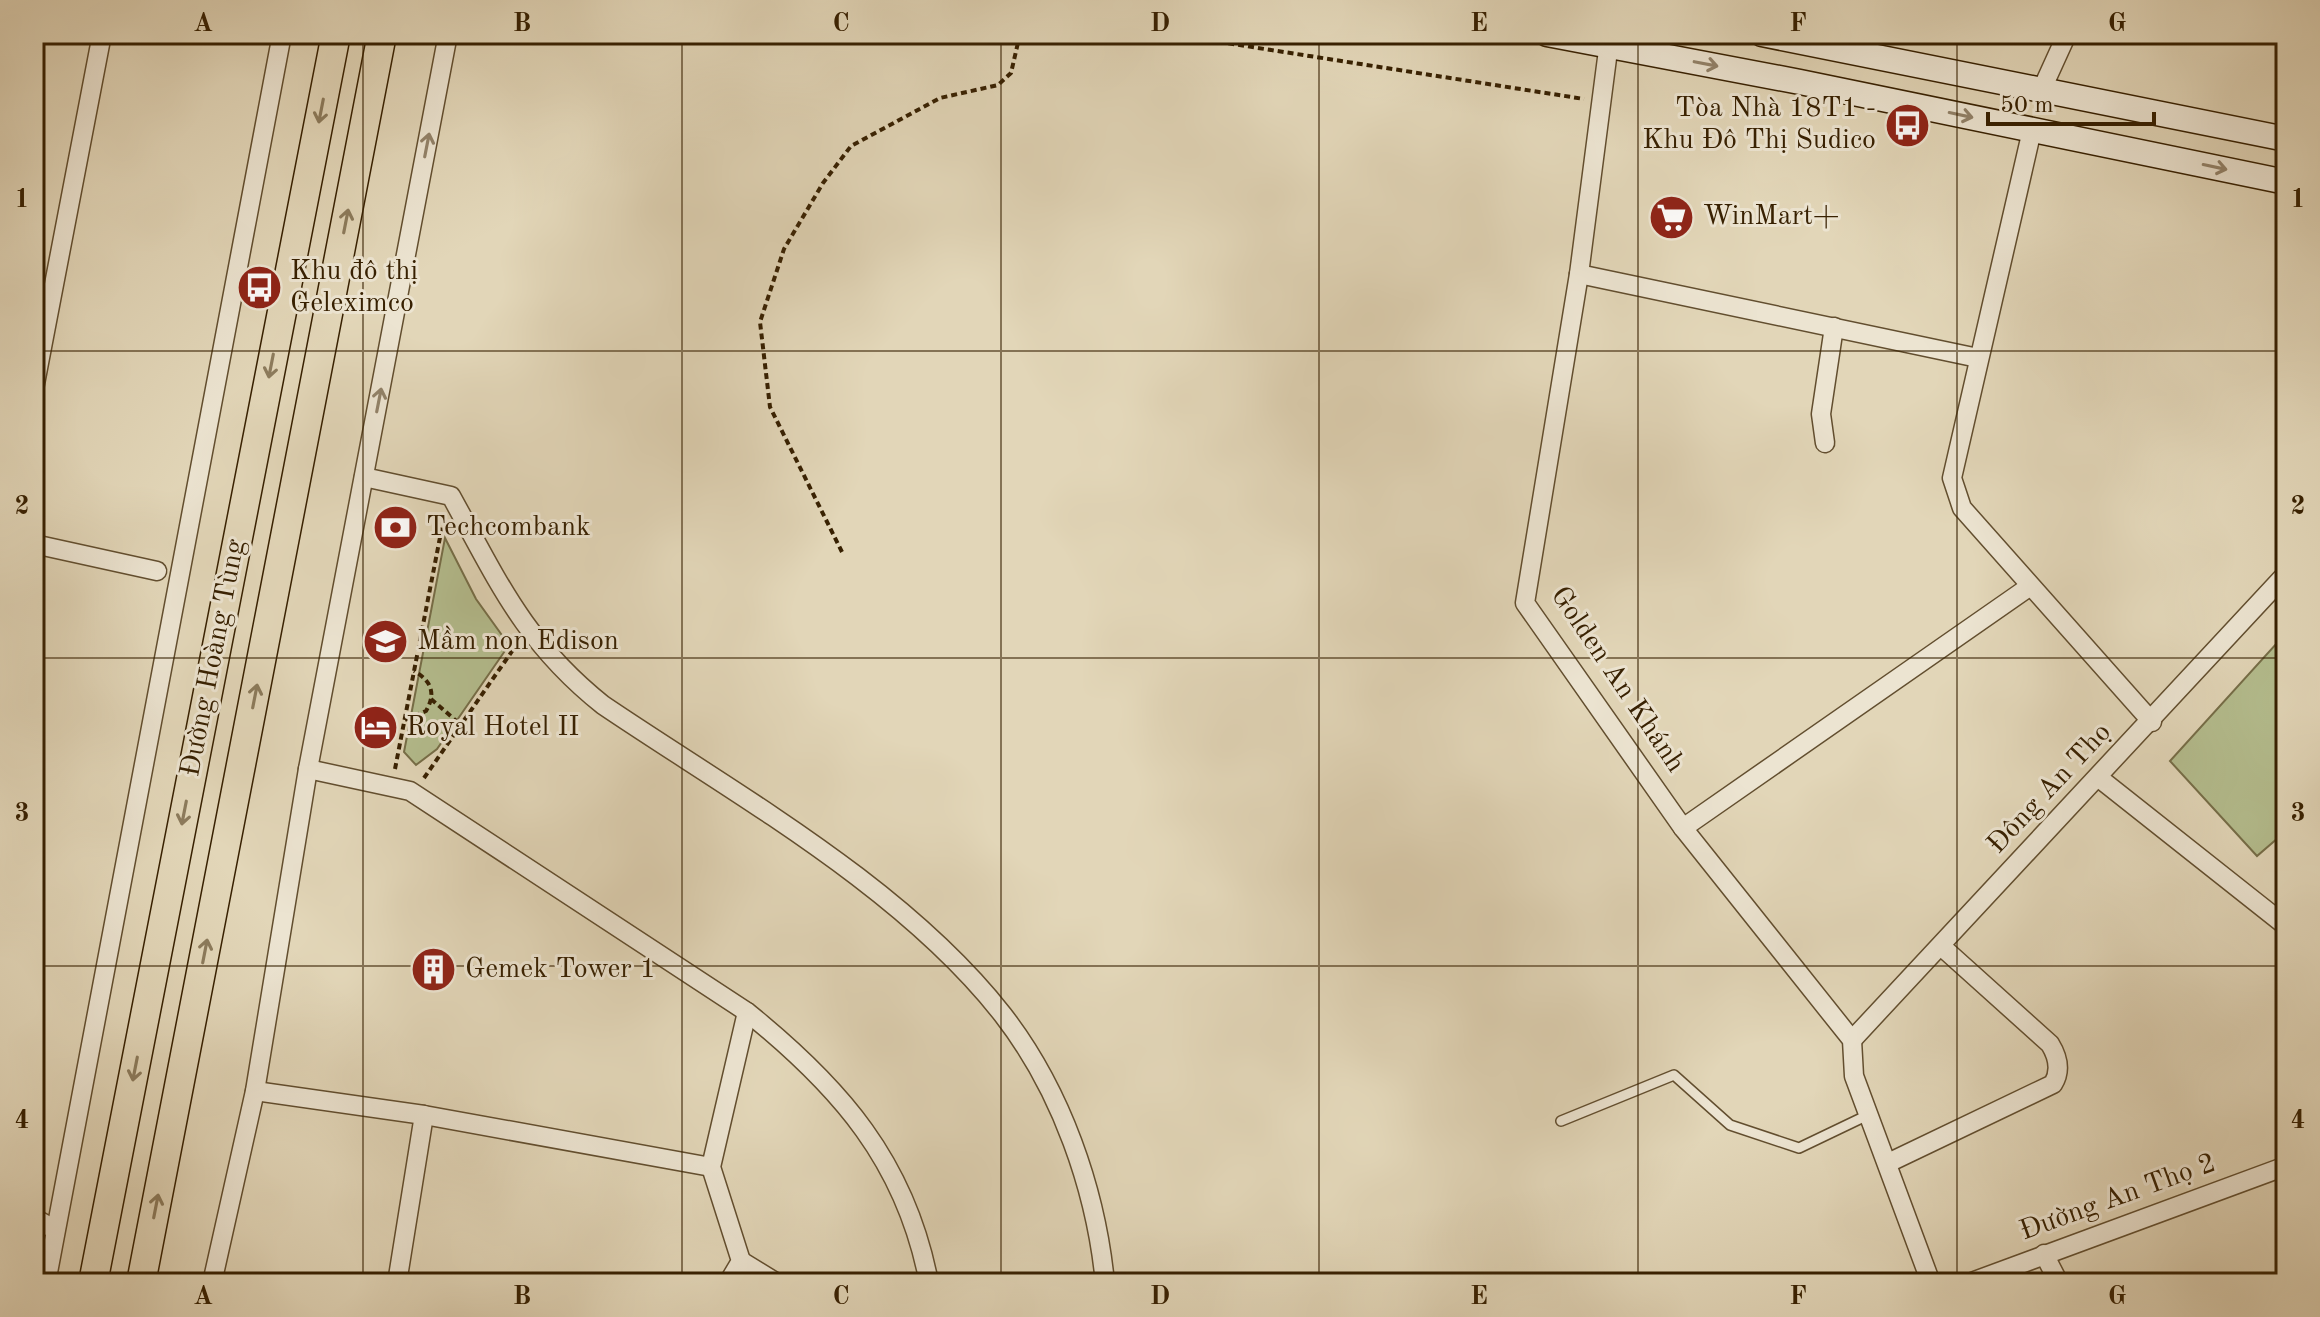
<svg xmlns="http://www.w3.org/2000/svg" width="2320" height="1317" font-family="'Old Standard TT',serif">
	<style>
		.green { fill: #b4bd8e; stroke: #766e48; stroke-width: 2 }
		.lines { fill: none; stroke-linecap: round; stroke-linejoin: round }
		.lane-casing { stroke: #624e2f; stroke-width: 12 }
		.street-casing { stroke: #624e2f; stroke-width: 21 }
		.secondary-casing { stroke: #372001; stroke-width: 27 }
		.primary-casing { stroke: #372001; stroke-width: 31 }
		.path { stroke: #372001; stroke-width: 4; stroke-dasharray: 6 4; stroke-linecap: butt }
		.lane { stroke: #ece4d1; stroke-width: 9 }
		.street { stroke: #ece4d1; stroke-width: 18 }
		.secondary { stroke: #ece4d1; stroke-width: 24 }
		.primary { stroke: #e2d6b8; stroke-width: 28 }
		.oneway { stroke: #928269 }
		.oneway2 { stroke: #8c7b5c }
		.grid { fill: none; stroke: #372001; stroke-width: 2; stroke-opacity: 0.55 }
		.labels { text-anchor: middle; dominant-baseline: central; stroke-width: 6; stroke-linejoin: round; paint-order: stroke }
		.poi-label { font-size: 28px; fill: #372001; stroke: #ece4d1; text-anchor: start }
		.street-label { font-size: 28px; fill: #372001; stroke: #ece4d1 }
		.neatline { fill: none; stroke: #372001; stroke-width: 3 }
		.grid-label { font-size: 26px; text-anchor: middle; font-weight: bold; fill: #372001 }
	</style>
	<rect width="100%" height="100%" fill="#e2d6b8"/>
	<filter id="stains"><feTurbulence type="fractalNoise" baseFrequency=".0025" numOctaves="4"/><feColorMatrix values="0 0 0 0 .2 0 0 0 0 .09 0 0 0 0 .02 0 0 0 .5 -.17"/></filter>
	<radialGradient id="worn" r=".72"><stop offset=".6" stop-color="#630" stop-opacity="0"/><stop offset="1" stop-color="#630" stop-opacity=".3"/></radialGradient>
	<!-- green -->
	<g class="green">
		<path d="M445,538L476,599L509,645L437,749L416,765L404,752Z"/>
		<path d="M2286,633V831L2257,856L2170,761Z"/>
	</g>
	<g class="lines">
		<defs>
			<path id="lane" d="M1561,1121L1674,1075L1730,1125L1799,1148L1870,1114"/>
			<g id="street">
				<path d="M1610,35L1579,274L1525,603L1683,828L1852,1040L1854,1076L1931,1283"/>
				<path d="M2042,89L2067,34"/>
				<path d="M2032,130L1952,478L1962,508L2152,722"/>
				<path d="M1579,274L1978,358"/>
				<path d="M34,389L102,34"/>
				<path d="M1825,443L1821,414L1834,327"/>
				<path d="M364,477L451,496C498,581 524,642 603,705C736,795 903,887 1003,1015C1061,1090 1096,1189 1105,1283"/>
				<path d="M34,544L157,571"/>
				<path d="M308,769L410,791L747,1012C840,1087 906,1162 929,1283"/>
				<path d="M2099,778L2286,926"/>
				<path d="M1683,828L2029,587"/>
				<path d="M1852,1040L2286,574"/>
				<path d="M255,1091L424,1115L711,1167"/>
				<path d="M1888,1163L2053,1084C2061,1071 2058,1057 2050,1044L1941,946"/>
				<path d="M34,1218L54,1229"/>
				<path d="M2044,1254L2059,1283"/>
				<path d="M741,1261L777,1283"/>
				<path d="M46,1283L282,34"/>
				<path d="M212,1283L255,1091L308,769L448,34"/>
				<path d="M397,1283L424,1115"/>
				<path d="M728,1283L741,1261L711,1167L747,1012"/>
				<path d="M1969,1283L2286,1166"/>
			</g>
			<g id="secondary">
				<path d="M1547,34L1800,82L2286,182"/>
				<path d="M1762,34L2286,139"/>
			</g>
			<g id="primary">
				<path d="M93,1283L336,34"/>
				<path d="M141,1283L382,34"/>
			</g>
		</defs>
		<!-- lane casing -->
		<use href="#lane" class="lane-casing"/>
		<!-- street casing -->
		<use href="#street" class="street-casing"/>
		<!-- secondary casing -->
		<use href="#secondary" class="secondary-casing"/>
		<!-- primary casing -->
		<use href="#primary" class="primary-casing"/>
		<!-- path -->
		<g class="path">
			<path d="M1169,34L1584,99"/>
			<path d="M842,552L770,407L760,322L784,249L823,183L851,146L940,98L998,85L1011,73L1020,34"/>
			<path d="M431,699L461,725"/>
			<path d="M405,720L426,711C436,694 432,681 414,671"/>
			<path d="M395,769L443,522"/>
			<path d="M424,778L517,644"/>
		</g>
		<!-- lane -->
		<use href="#lane" class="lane"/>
		<!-- street -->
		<use href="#street" class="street"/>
		<!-- secondary -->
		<use href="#secondary" class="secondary"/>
		<!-- primary -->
		<use href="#primary" class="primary"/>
	</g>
	<!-- one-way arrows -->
	<defs><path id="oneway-shaft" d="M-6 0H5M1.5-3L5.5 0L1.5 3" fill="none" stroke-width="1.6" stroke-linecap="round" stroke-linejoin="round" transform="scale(2)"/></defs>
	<g class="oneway">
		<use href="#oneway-shaft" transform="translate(1706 64) rotate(11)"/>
		<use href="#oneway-shaft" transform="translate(1961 115) rotate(12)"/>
		<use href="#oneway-shaft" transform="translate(427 145) rotate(-79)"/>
		<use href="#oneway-shaft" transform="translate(2215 167) rotate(12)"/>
		<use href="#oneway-shaft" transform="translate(379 400) rotate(-79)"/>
	</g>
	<g class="oneway2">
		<use href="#oneway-shaft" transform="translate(321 111) rotate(101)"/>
		<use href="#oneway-shaft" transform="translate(346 221) rotate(-79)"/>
		<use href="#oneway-shaft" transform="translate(271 366) rotate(101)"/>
		<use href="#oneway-shaft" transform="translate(255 696) rotate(-79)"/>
		<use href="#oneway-shaft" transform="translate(184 813) rotate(101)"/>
		<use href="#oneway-shaft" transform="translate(205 951) rotate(-79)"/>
		<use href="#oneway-shaft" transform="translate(135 1069) rotate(101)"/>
		<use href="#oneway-shaft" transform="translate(156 1206) rotate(-79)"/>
	</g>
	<!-- grid -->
	<path class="grid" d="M363,34V1283M682,34V1283M1001,34V1283M1319,34V1283M1638,34V1283M1957,34V1283M34,351H2286M34,658H2286M34,966H2286"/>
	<!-- icons -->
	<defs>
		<symbol id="bus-disc" viewBox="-11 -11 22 22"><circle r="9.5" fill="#8f2418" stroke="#ece4d1"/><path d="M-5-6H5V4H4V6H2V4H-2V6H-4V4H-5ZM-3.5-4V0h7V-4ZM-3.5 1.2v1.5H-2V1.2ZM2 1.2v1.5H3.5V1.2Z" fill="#fff"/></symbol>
		<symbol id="supermarket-disc" viewBox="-11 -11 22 22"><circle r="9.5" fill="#8f2418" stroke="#ece4d1"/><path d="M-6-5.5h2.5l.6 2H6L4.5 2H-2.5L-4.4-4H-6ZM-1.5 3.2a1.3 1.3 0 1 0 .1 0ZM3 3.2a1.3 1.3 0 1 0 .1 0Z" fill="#fff"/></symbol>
		<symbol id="bank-disc" viewBox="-11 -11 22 22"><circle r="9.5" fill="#8f2418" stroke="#ece4d1"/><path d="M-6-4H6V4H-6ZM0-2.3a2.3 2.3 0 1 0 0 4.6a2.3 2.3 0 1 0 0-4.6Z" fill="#fff"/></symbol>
		<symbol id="school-disc" viewBox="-11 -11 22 22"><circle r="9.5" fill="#8f2418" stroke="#ece4d1"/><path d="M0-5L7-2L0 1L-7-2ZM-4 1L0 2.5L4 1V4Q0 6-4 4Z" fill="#fff"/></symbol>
		<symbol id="hotel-disc" viewBox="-11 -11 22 22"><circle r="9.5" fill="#8f2418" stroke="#ece4d1"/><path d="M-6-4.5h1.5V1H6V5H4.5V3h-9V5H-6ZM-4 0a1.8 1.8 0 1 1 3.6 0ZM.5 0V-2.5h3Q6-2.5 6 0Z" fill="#fff"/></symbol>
		<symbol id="building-disc" viewBox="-11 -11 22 22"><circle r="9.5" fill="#8f2418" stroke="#ece4d1"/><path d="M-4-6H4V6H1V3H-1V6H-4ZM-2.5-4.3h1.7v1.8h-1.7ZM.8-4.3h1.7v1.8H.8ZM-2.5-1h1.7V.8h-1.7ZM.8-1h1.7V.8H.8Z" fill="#fff"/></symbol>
	</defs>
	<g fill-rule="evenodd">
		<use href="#bus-disc" x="1882" y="100" width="51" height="51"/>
		<use href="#supermarket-disc" x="1646" y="192" width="51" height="51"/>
		<use href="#bus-disc" x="234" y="262" width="51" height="51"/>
		<use href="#bank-disc" x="370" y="502" width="51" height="51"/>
		<use href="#school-disc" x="360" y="616" width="51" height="51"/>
		<use href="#hotel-disc" x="350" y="702" width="51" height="51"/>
		<use href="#building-disc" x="408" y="944" width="51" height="51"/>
	</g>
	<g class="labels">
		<!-- poi labels -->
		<g class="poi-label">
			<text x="1876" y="109" text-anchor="end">Tòa Nhà 18T1 -<tspan x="1876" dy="32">Khu Đô Thị Sudico</tspan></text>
			<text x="1703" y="217">WinMart+</text>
			<text x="290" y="272">Khu đô thị<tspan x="290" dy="32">Geleximco</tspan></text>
			<text x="426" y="528">Techcombank</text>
			<text x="417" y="642">Mầm non Edison</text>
			<text x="406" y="728">Royal Hotel II</text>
			<text x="465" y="970">Gemek Tower 1</text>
		</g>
		<!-- street labels -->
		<g class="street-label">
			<text transform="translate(214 658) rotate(-79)">Đường Hoàng Tùng</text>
			<text transform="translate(1617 680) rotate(56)">Golden An Khánh</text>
			<text transform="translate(2050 789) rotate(-47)">Đông An Thọ</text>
			<text transform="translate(2118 1198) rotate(-20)">Đường An Thọ 2</text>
		</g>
	</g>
	<!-- margin -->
	<rect width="2320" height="1317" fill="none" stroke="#e2d6b8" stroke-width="88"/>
	<!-- scale -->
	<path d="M1988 112v12h166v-12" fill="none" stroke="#372001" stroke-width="4"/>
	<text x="2000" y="112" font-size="24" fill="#372001" stroke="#ece4d1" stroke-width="6" paint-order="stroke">50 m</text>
	<rect x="44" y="44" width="2232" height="1229" class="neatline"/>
	<g class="grid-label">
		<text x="203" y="31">A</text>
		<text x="522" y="31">B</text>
		<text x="841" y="31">C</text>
		<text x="1160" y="31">D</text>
		<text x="1479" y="31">E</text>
		<text x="1798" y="31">F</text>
		<text x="2117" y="31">G</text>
		<text x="22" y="207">1</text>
		<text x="2298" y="207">1</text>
		<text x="22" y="514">2</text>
		<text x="2298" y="514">2</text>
		<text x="22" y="821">3</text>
		<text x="2298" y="821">3</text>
		<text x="22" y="1128">4</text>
		<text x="2298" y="1128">4</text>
		<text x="203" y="1304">A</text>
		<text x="522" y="1304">B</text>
		<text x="841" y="1304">C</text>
		<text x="1160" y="1304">D</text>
		<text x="1479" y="1304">E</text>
		<text x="1798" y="1304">F</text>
		<text x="2117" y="1304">G</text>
	</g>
	<rect width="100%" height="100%" filter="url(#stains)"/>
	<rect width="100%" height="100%" fill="url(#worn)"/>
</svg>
